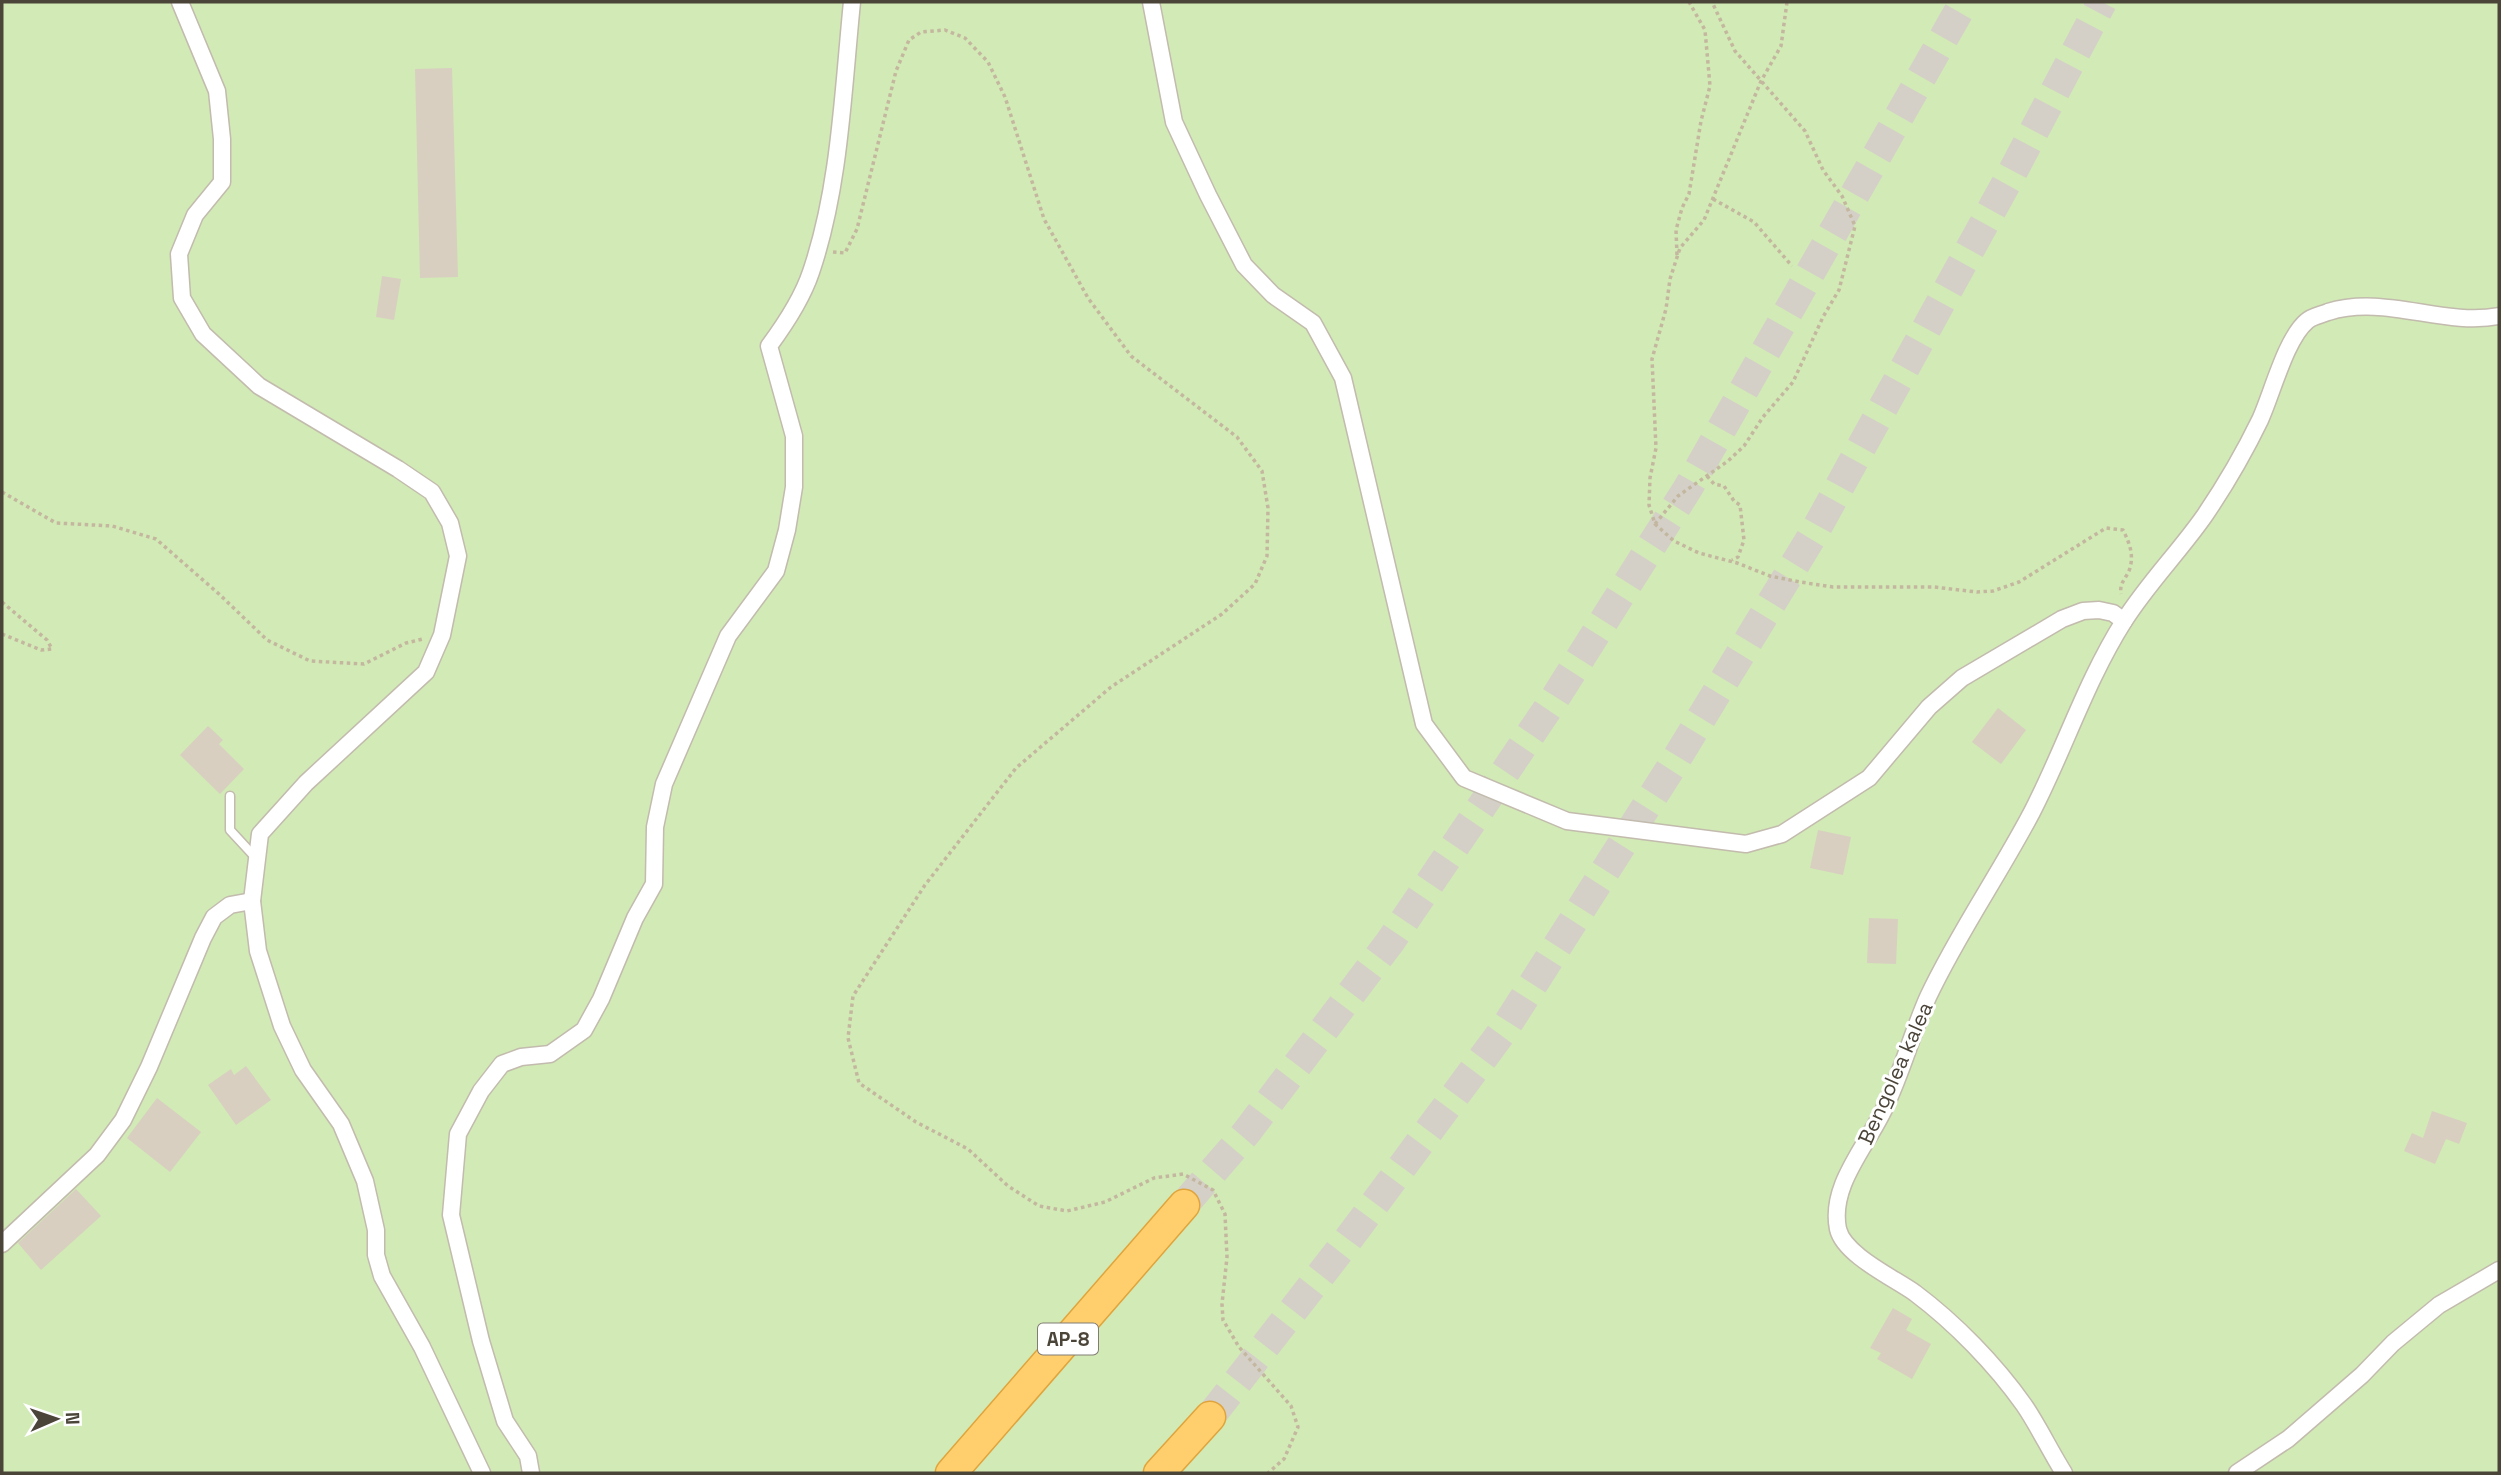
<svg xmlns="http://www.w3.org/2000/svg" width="2501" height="1475" font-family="'Space Grotesk',sans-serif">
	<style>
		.green { fill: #d2eab5 }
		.building { fill: #d8cfc1 }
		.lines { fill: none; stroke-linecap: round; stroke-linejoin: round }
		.highway-tunnel { stroke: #d4d0c8; stroke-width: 30; stroke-dasharray: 30 15; stroke-linecap: butt }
		.lane-casing { stroke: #c2bbae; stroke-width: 11 }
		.street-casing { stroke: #c2bbae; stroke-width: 19 }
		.highway-casing { stroke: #e0a43c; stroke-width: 33 }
		.path { stroke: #c4b79f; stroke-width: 3.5; stroke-dasharray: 3.5 3.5; stroke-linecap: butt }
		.lane { stroke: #fff; stroke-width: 8 }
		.street { stroke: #fff; stroke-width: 16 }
		.highway { stroke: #ffcf6e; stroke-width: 30 }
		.labels { text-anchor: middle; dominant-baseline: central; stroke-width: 6; stroke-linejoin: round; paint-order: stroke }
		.shield { fill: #fff; stroke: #817c74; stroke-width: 2 }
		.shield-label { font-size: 19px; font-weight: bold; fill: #4b4439 }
		.street-label { font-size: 21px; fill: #4b4439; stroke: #fff }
	</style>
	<rect width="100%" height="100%" fill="#f6f3ec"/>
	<!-- green -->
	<rect class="green" x="2" y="2" width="2497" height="1471"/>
	<!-- building -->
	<g class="building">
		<path d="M452,68L458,277L420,278L415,69Z"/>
		<path d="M382,276L401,279L394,320L376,317Z"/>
		<path d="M1998,708L2026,730L2001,764L1972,742Z"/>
		<path d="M208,726L223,740L219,744L244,769L220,794L180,755Z"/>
		<path d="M1818,830L1851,837L1843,875L1810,868Z"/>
		<path d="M1869,918L1898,919L1896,964L1867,963Z"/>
		<path d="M246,1066L271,1100L236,1125L208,1085L231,1069L234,1075Z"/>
		<path d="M157,1098L201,1132L170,1172L127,1138Z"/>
		<path d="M2432,1111L2467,1123L2459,1144L2446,1139L2435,1164L2404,1151L2412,1133L2423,1138Z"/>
		<path d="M76,1189L101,1216L41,1270L18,1243Z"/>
		<path d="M1893,1308L1912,1319L1906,1330L1931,1344L1912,1379L1877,1359L1881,1353L1870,1348Z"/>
	</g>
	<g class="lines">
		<!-- highway-tunnel -->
		<g class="highway-tunnel">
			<path d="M1184,1205L1246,1133L1390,942L1555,698L1688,488L1964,2"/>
			<path d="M1210,1417L1347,1241L1505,1028L1672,766L1814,533L2013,171L2102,2"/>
		</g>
		<defs>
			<path id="lane" d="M230,796V830L255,857"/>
			<g id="street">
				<path d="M180,2L217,91L222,139V182L195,215L179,254L182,298L203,334L259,386L398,469L432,492L450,523L458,556L442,635L426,672L306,783L260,834L252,901L258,951L282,1026L303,1070L341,1124L365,1181L376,1230V1255L382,1276L422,1347L482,1473"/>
				<path d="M1151,2L1174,122L1208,195L1244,265L1273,295L1313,323L1343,378L1424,724L1464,778L1567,821L1746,844L1782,834L1869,778L1929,707L1962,678L2062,619L2083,611L2099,610L2113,613L2124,621"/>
				<path d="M2,1244L97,1155L123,1120L149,1067L203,938L214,917L230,905L252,901"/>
				<path d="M531,1473L528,1456L505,1421L481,1341L451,1215L458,1134L481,1091L502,1064L521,1057L550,1054L584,1030L601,999L635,918L654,884L655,827L664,784L728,636L776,571L787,530L794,487V436L769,346C786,323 802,299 811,272C840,187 843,90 852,2"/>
				<path d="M2064,1473C2050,1451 2039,1427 2024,1405C1995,1364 1955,1323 1915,1293C1894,1278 1844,1255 1838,1229C1829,1185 1868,1145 1885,1107C1902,1072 1912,1033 1928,997C1958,933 1999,875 2032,812C2064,750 2086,681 2124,621C2148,583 2180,551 2205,515C2226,484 2244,453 2260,420C2272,394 2286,338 2307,321C2312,316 2321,315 2328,312C2385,294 2443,327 2499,316"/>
				<path d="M2237,1473L2288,1439L2362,1375L2393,1343L2439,1305L2499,1270"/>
			</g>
			<g id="highway">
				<path d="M951,1473L1184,1205"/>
				<path d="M1159,1473L1210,1417"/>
			</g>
		</defs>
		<!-- lane casing -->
		<use href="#lane" class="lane-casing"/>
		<!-- street casing -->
		<use href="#street" class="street-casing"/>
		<!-- highway casing -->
		<use href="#highway" class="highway-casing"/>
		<!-- path -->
		<g class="path">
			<path d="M1787,2L1781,46L1761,81L1704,220L1680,248L1670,279L1666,309L1652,359L1656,448L1650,478L1649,505L1655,524L1674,541L1699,553L1737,563L1770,576L1800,582L1833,587H1934L1977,592L1993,591L2019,582L2106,528L2123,530C2129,542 2134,554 2130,568C2127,578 2119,582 2121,594"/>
			<path d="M1713,199L1754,222L1792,266"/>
			<path d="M833,252L845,253L857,229L896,71L909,40L921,32L945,30L965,38L988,62L1005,97L1044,219L1088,298L1131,356L1237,437L1262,471L1268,508L1267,556L1255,584L1222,614L1111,687L1016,768L925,885L853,996L848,1038L859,1083L916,1122L968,1149L1008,1186L1039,1206L1067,1211L1105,1202L1154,1178L1183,1174L1213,1190L1225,1214L1227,1257L1222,1304L1223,1320L1239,1347L1291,1406L1298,1427L1284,1459L1268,1473"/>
			<path d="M1677,255L1676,230L1682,208L1689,194L1701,121L1710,86L1705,30L1689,2"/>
			<path d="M1707,476L1714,484L1724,486L1734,501L1740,505L1744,540L1738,557L1732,560"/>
			<path d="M2,492L56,523L112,526L156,539L219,594L267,640L310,661L364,664L406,643L423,639"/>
			<path d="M1655,524L1678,496L1728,461L1744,446L1763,417L1793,382L1823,317L1839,290L1855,226L1842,196L1823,170L1805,131L1735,51L1712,2"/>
			<path d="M2,602L47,640L52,649L41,650L2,634"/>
		</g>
		<!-- lane -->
		<use href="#lane" class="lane"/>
		<!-- street -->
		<use href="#street" class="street"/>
		<!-- highway -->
		<use href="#highway" class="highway"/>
	</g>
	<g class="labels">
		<!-- shield labels -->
		<rect class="shield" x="1038" y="1323.5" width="60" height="31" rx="5"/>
		<g class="shield-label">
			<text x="1068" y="1339">AP-8</text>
		</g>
		<!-- street labels -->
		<g class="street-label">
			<text transform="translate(1895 1073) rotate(-66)">Bengolea kalea</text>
		</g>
	</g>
	<!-- border -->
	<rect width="2501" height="1475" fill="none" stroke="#4b4439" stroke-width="7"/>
	<!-- north arrow -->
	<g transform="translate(56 1419) rotate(88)" stroke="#ffffff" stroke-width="5" paint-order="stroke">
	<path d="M0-5L12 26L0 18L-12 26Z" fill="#4b4439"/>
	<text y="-10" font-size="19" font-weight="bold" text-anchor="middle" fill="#4b4439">N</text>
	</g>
</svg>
